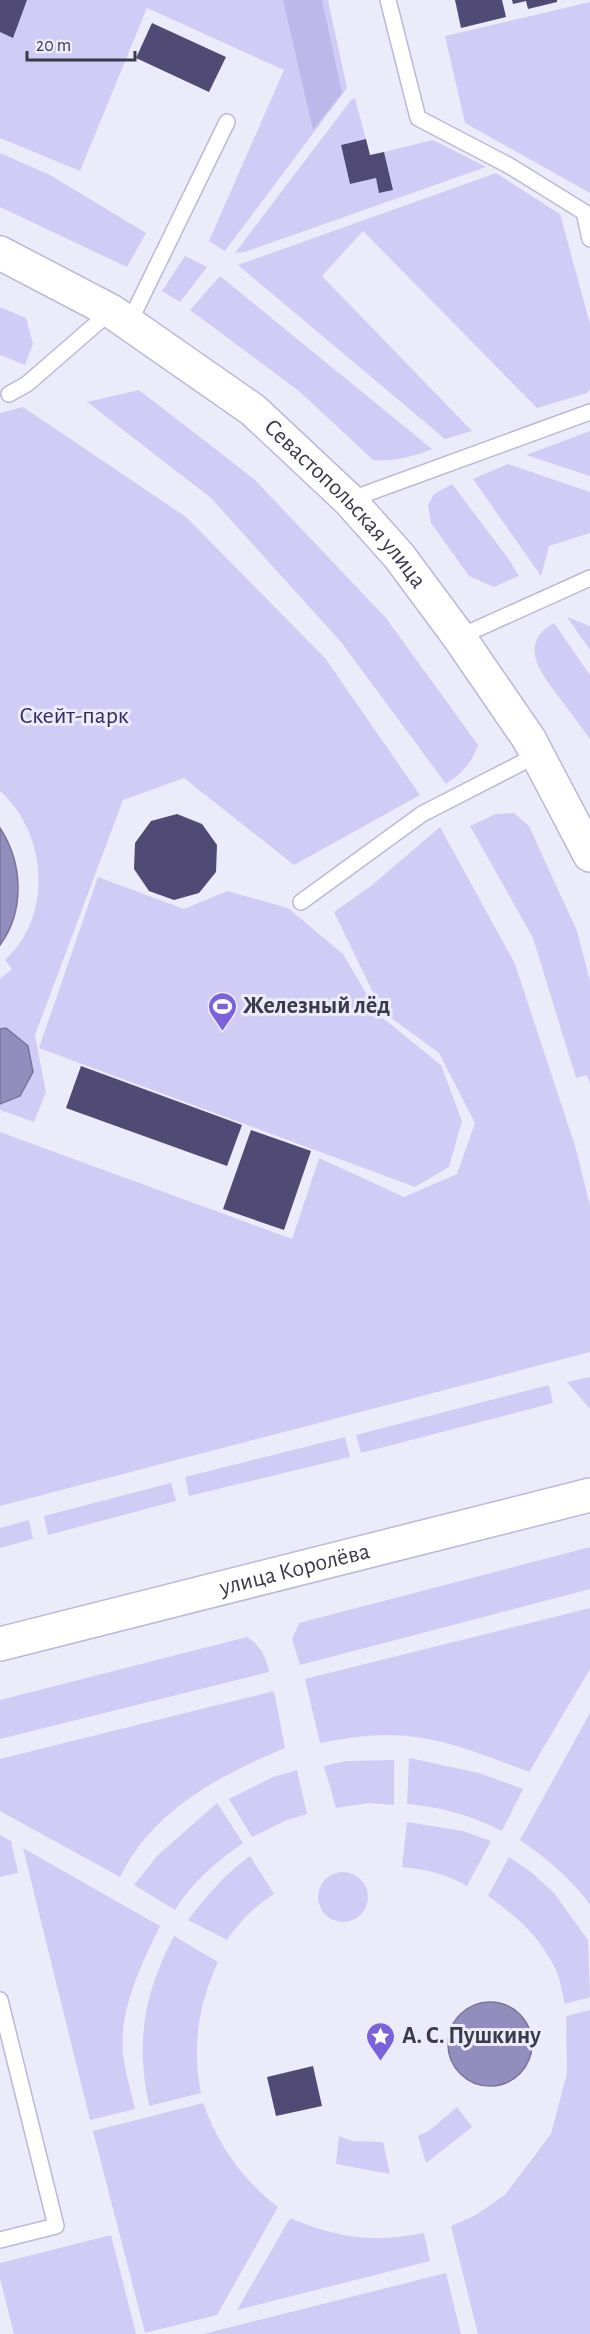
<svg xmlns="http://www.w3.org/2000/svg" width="590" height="2334" font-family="'Alegreya Sans',sans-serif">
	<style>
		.green { fill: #d0ccf5 }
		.forest { fill: #bdb8ea }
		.water { fill: #928dbd; stroke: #78749a; stroke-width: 1.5 }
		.building { fill: #504a75 }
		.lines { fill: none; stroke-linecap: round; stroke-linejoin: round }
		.service-casing { stroke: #bbb8db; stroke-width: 18 }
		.secondary-casing { stroke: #bbb8db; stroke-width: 36 }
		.service { stroke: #fff; stroke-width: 15 }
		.secondary { stroke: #fff; stroke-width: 33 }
		.labels { text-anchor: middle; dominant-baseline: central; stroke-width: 6; stroke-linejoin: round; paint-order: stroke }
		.street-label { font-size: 24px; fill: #3b3a48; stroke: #ecebfa }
		.park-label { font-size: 24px; fill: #362a64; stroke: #ecebfa }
		.poi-label { font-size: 24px; font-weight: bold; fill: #3b3a48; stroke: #ecebfa; text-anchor: start }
	</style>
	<rect width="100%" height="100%" fill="#ecebfa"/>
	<!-- green -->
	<g class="green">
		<path d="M0,0H328L347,88L225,251L209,241L284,70L147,8L80,171L0,138Z"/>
		<path d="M590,2V193L465,123L445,36Z"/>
		<path d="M355,98L366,139L341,145L350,184L376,178L379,193L393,190L384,152L433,140L486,167L245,252L235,253L351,100Z"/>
		<path d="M0,153L50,175L146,233L127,267L0,207Z"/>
		<path d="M496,173L560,214L590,324V390L587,393L537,408L363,231L322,276L472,431L445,439L238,265Z"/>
		<path d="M185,256L207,267L180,302L162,291Z"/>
		<path d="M220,276L432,449C412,457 394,462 373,460L299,391L190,310Z"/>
		<path d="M0,307L26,318L33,344L25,365L0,355Z"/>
		<path d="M139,390L254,479L386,618L478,745C471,764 462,773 446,784L341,642L211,498L87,402Z"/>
		<path d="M23,407L186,517L325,658L420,795L294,865L184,778L123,800L35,1035L46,1092L34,1122L0,1110V979L12,969L5,960C53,916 48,834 0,791V413Z"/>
		<path d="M590,431V476L526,455Z"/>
		<path d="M508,464L590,492V533L549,546L541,576L473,479Z"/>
		<path d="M452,484L508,558L519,576L494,587L469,576L431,523L428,505L434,494Z"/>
		<path d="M567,617L590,626V650Z"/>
		<path d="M554,623L590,675V739C580,725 569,711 559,697C541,673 517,644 554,623Z"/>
		<path d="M514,813L529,826L577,931L590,981V1084L587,1075L576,1078L533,938L470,826L496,814Z"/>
		<path d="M440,827L515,964L576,1149L590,1206V1352L0,1506V1132L292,1239L319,1158L404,1197L457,1174L475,1123L439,1053L382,1011L334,912L371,886Z"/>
		<path d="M98,877L184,909L227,891L288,908L343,954L379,1015L441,1065L462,1121L449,1167L415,1187L39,1048Z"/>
		<path d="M590,1377V1409L567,1382Z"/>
		<path d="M549,1385L553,1403L361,1453L356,1435Z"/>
		<path d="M345,1437L350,1457L189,1496L185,1477Z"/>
		<path d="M171,1483L176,1501L48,1535L44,1516Z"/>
		<path d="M29,1520L33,1539L0,1548V1528Z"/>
		<path d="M590,1547V1589L300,1665L292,1639L299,1623Z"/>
		<path d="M590,1608V1669L529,1772C484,1755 435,1734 385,1735C363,1735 342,1739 320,1743L305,1679Z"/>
		<path d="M247,1637C260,1645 266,1657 269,1672L0,1739V1700Z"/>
		<path d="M274,1691L285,1748C218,1776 153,1810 120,1877L0,1811V1759Z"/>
		<path d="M590,1713V1905C572,1879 546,1858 520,1840Z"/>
		<path d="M409,1758L479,1773L523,1789L502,1831C467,1814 445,1808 407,1804Z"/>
		<path d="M394,1760V1805L369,1803L336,1808L324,1766L346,1761Z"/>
		<path d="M297,1770L307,1814L287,1820L252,1837L229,1799L273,1777Z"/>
		<path d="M217,1803L243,1843C216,1862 193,1881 175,1910L134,1885L157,1856Z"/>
		<path d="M407,1822L463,1831L491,1841L467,1886C446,1874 426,1869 402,1867Z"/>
		<path d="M0,1835L11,1841L18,1873L0,1877Z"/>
		<path d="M23,1848L160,1926C141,1965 119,2009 123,2054C125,2072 131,2091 135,2109L90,2120Z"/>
		<path d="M250,1856L274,1894C254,1907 241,1920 227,1940L188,1920C207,1895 225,1874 250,1856Z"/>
		<path d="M509,1857L531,1872L554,1893L588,1940L590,1997L565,2004C562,1992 560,1978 555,1968C540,1937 515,1915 488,1896Z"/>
		<circle cx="343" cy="1897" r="25"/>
		<path d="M174,1936L218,1962C198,2005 192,2047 201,2093L149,2106C136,2040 143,1996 174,1936Z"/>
		<path d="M590,2010V2334H478L451,2226L474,2216L505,2195L551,2134L567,2073L566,2016Z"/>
		<path d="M203,2103C218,2145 242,2179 278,2207L217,2315L145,2333L93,2131Z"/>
		<path d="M457,2107L472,2127L426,2163L418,2136L430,2130Z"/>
		<path d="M339,2136L352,2141L383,2142L390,2174L336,2164Z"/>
		<path d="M290,2218C338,2238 372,2243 424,2233L430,2261L237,2310Z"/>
		<path d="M111,2235L136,2334H14L0,2278V2263Z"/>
		<path d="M446,2273L461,2334H203Z"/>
	</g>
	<!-- forest -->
	<path class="forest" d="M283,0H322L342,93L313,130Z"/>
	<!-- water -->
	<g class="water">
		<path d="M0,828C23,863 25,911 0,945Z"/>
		<path d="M6,1028L28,1046L33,1072L20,1096L0,1104V1029Z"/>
		<circle cx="490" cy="2044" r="42"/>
	</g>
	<!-- building -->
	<g class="building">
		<path d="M0,0H27L13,38L0,32Z"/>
		<path d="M455,0H502L506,17L461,28Z"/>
		<path d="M512,0H557V2L528,9L526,1L513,4Z"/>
		<path d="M152,23L226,57L209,92L136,58Z"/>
		<path d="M366,139L370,155L384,152L393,190L379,193L376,178L350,184L341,145Z"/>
		<path d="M177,814L202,824L217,845L216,872L199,893L174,900L149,891L134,869L135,843L151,821Z"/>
		<path d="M81,1066L242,1125L227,1166L66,1108Z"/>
		<path d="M251,1130L311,1151L284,1230L223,1209Z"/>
		<path d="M313,2066L322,2106L276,2116L267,2077Z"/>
	</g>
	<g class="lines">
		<defs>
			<g id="service">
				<path d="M388,0L418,118L508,165L584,212L590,239"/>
				<path d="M129,323L227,122"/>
				<path d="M9,394L27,384L111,311"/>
				<path d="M349,500L590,412"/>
				<path d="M459,637L590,578"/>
				<path d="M301,902L422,814L537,755"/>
				<path d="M0,2000L56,2226L0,2240"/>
			</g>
			<g id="secondary">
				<path id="s1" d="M0,253L111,311L253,410L349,500L399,556L459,637L529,739L590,855"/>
				<path id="s2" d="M0,1644L590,1495"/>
			</g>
		</defs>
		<!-- service casing -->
		<use href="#service" class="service-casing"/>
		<!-- secondary casing -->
		<use href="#secondary" class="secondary-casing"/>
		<!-- service -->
		<use href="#service" class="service"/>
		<!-- secondary -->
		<use href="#secondary" class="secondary"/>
	</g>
	<!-- icons -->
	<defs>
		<symbol id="stadium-pin" viewBox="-11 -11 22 30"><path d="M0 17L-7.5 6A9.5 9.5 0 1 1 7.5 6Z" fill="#7b61dc" stroke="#ecebfa"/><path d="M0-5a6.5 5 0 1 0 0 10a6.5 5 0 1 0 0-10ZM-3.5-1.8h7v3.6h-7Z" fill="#fff"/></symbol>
		<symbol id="sight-pin" viewBox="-11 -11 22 30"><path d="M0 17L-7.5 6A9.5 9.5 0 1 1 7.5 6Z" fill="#7b61dc" stroke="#ecebfa"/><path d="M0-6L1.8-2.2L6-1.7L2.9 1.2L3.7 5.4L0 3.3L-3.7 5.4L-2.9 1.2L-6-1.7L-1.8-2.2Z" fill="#fff"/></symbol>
	</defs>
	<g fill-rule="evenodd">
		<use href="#stadium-pin" x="206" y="990" width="33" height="45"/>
		<use href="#sight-pin" x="364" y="2020" width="33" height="45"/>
	</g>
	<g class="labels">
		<!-- street labels -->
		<g class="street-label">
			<text stroke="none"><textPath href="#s1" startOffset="430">Севастопольская улица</textPath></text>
			<text stroke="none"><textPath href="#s2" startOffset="304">улица Королёва</textPath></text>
		</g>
		<!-- park labels -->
		<g class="park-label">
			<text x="74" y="716">Скейт-парк</text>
		</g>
		<!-- poi labels -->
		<g class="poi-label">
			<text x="243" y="1006">Железный лёд</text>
			<text x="402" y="2036">А. С. Пушкину</text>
		</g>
	</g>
	<!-- scale -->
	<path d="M27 51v9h108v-9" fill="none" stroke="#3b3a48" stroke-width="3"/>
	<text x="36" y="51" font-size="18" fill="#3b3a48" stroke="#ecebfa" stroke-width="4.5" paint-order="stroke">20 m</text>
</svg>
